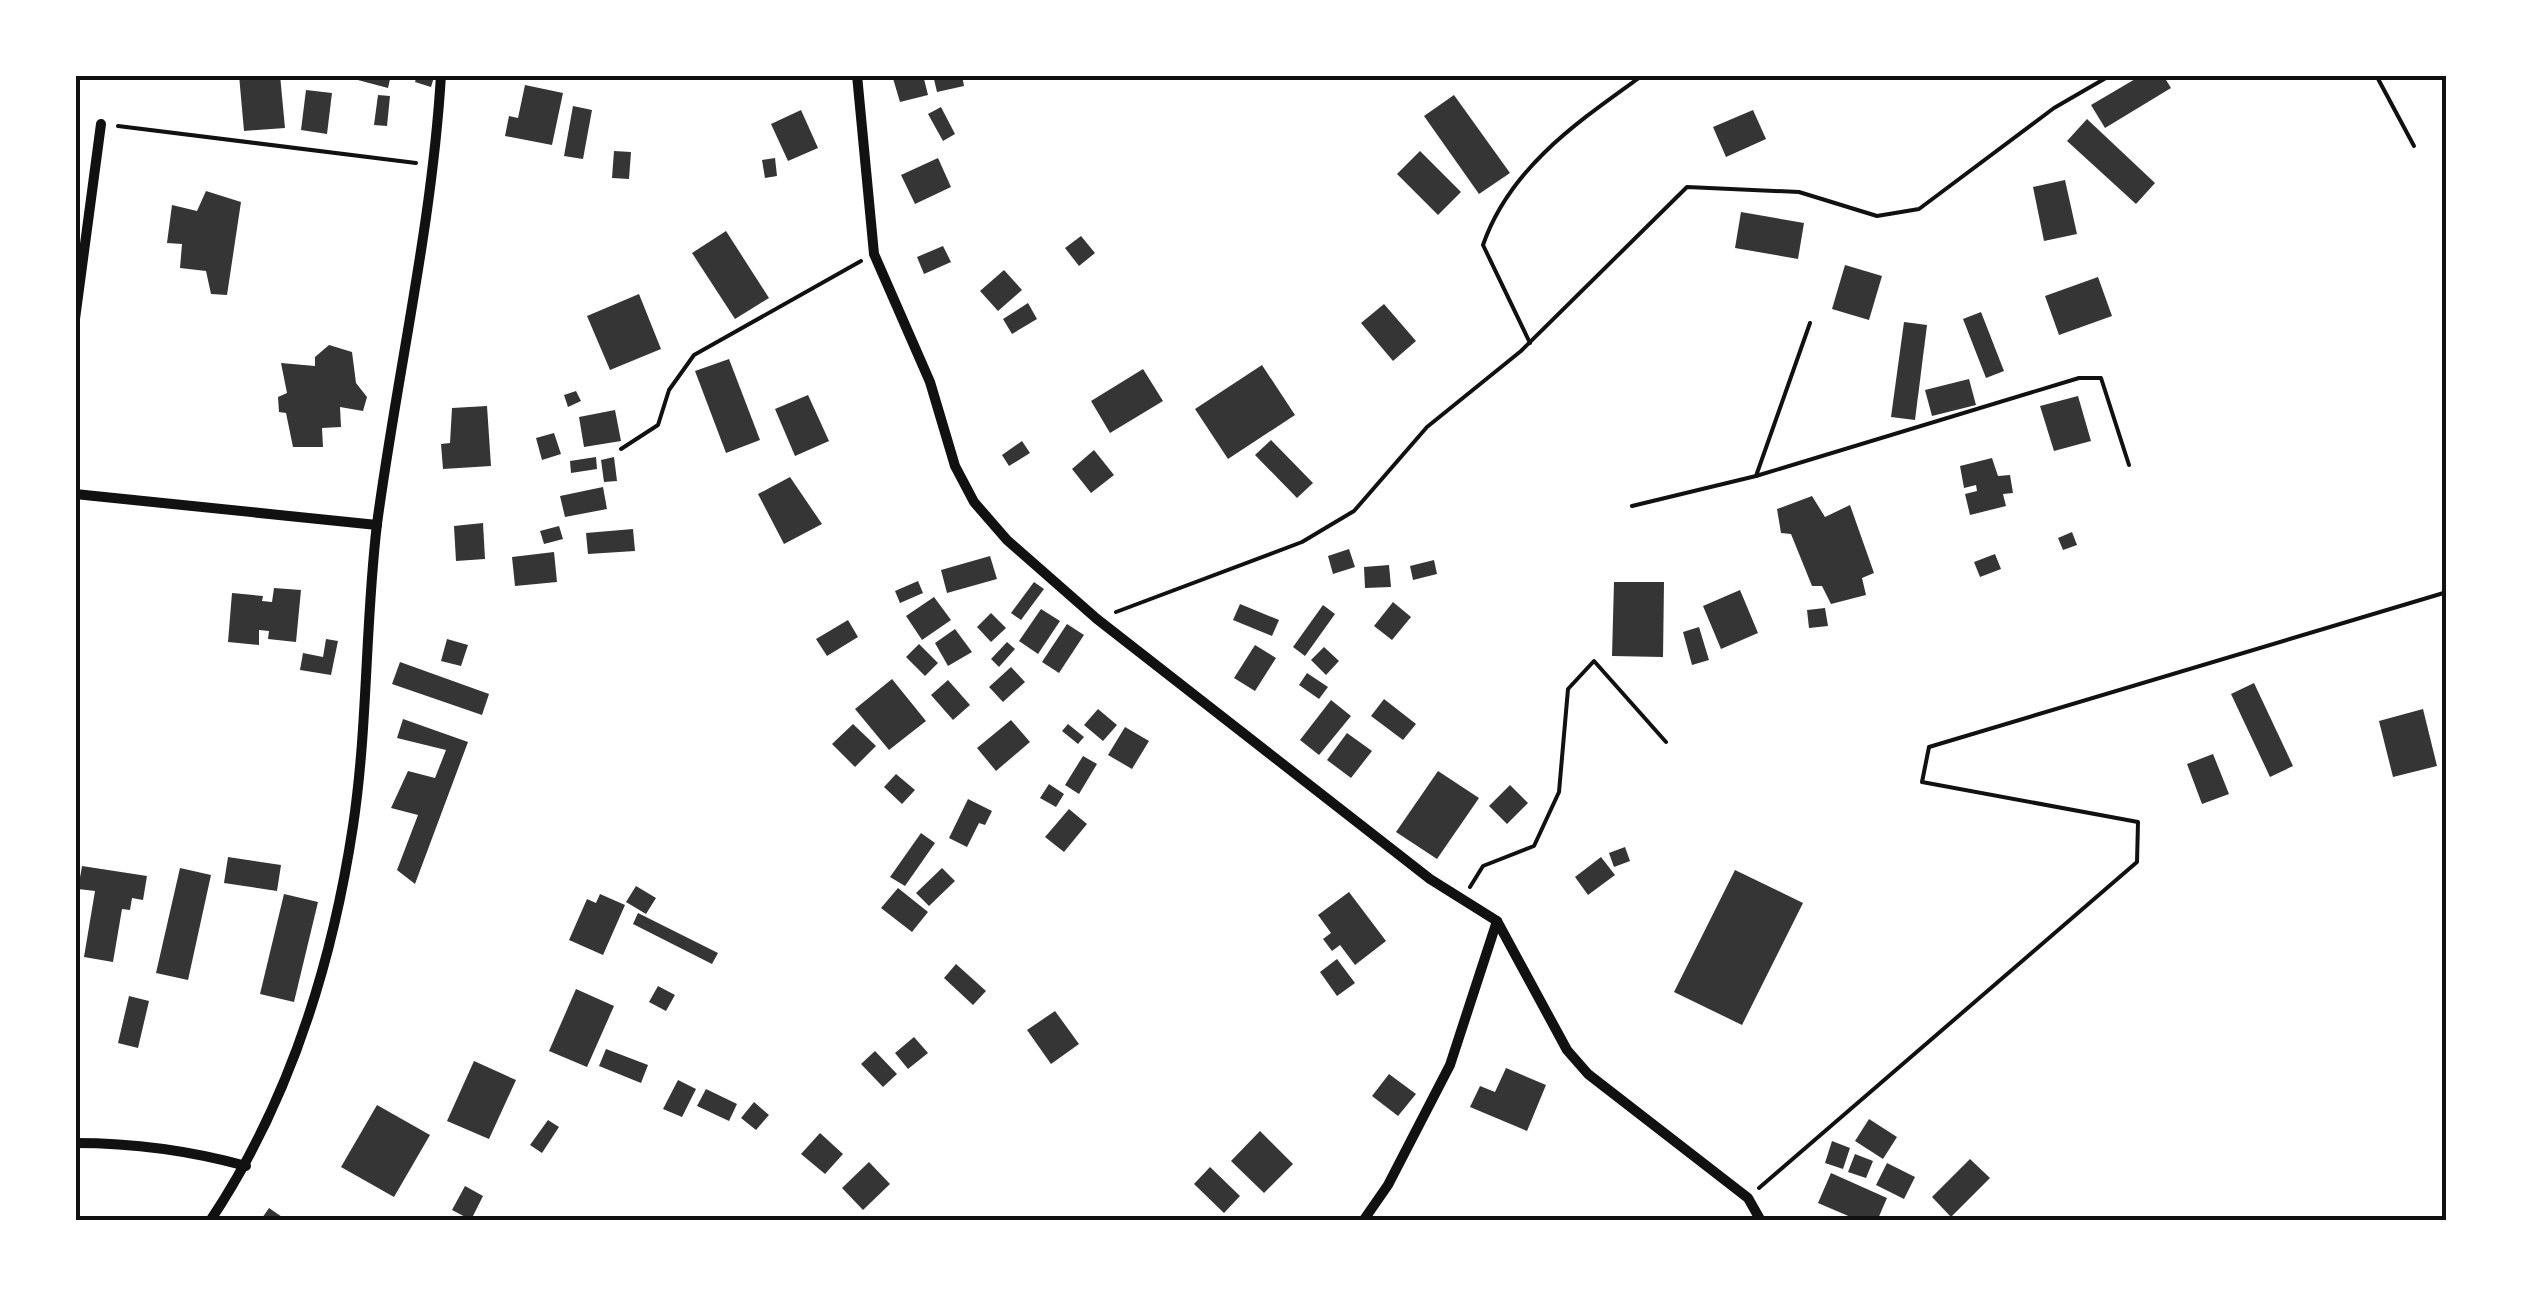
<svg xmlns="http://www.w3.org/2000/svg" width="2522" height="1296" font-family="'DejaVu Sans',sans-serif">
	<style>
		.building { fill: #353535 }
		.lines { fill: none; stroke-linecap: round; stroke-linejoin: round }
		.path { stroke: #111; stroke-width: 4 }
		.minor { stroke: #111; stroke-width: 10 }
		.neatline { fill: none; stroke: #111; stroke-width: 4 }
	</style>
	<rect width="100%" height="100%" fill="#fff"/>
	<!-- building -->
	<g class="building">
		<path d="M239,75H280L285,128L244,131Z"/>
		<path d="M339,75H391L388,88Z"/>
		<path d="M417,75L434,77L431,87L415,82Z"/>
		<path d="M892,75H923L928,95L900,102Z"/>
		<path d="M933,75H962L964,86L937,92Z"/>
		<path d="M2142,75H2163L2171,88L2105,128L2091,105Z"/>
		<path d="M525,85L563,93L552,145L505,136L509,116L518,118Z"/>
		<path d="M306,90L332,93L327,134L301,130Z"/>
		<path d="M378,95L390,96L387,126L374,125Z"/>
		<path d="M1454,95L1510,173L1479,194L1424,116Z"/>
		<path d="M573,106L592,110L583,159L564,156Z"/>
		<path d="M941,107L955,134L943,141L928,114Z"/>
		<path d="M801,110L818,148L788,161L771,124Z"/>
		<path d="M1753,110L1766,139L1726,157L1713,127Z"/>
		<path d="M2087,119L2155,183L2136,204L2067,141Z"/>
		<path d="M614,151L631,152L629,179L612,178Z"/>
		<path d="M1420,151L1461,192L1438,215L1397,174Z"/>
		<path d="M775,158L777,176L765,178L762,160Z"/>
		<path d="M938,158L951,187L915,204L901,175Z"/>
		<path d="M2065,180L2077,234L2044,241L2033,187Z"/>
		<path d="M206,191L241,202L227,295L211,294L206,271L180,268L182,244L167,243L172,205L197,211Z"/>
		<path d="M1741,212L1804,223L1798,259L1735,248Z"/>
		<path d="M726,231L769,298L735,319L692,253Z"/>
		<path d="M1081,236L1095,253L1079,266L1065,248Z"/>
		<path d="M943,246L951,262L924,274L917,257Z"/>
		<path d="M1845,265L1882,276L1869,320L1832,309Z"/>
		<path d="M1004,270L1022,290L998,311L980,291Z"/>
		<path d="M2098,277L2112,316L2059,335L2045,296Z"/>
		<path d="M639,294L661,349L610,370L587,316Z"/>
		<path d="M1028,303L1037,319L1012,334L1003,319Z"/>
		<path d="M1384,304L1416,341L1393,361L1361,323Z"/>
		<path d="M1981,312L2004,371L1986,378L1963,319Z"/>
		<path d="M1904,322L1927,325L1915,420L1891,417Z"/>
		<path d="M329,345L352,352L356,383L367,397L363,411L340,407L341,427L322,428L323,447H293L286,413L279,412L278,397L287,393L281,363L315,366V357Z"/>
		<path d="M729,359L760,440L726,453L695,371Z"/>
		<path d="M1262,365L1295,415L1228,459L1195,409Z"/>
		<path d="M1143,369L1163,401L1110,433L1091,401Z"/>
		<path d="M1969,379L1976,405L1932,416L1925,390Z"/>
		<path d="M576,391L581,401L568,407L564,395Z"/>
		<path d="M808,395L829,441L795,456L775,409Z"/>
		<path d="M2078,396L2091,441L2054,451L2040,406Z"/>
		<path d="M487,406L491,466L443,469L441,444L450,443L452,408Z"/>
		<path d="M615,410L621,441L584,447L579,417Z"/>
		<path d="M554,433L561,454L542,460L536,438Z"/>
		<path d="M1271,440L1313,483L1297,498L1255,455Z"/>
		<path d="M1022,441L1030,453L1009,466L1002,455Z"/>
		<path d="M1094,450L1114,475L1091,493L1072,469Z"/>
		<path d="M596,457L597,469L571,473L570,461Z"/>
		<path d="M614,457L617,481L604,482L601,460Z"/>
		<path d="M1992,458L1998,476L2010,475L2013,493L2003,494L2006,506L1970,515L1965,494L1977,491L1976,485L1964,488L1960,466Z"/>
		<path d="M790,477L822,524L784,544L758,494Z"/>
		<path d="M603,487L607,509L565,517L560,496Z"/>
		<path d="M1812,496L1825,517L1850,505L1874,573L1862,578L1866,595L1831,604L1822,586H1812L1791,534L1781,533L1777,509Z"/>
		<path d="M483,523L485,559L456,561L454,526Z"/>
		<path d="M559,526L563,539L544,544L540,531Z"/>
		<path d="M633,529L635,551L588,554L586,533Z"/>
		<path d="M2072,532L2077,545L2063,550L2058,538Z"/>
		<path d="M1349,549L1355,567L1333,574L1328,556Z"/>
		<path d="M554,552L557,582L515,586L512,557Z"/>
		<path d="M1995,554L2001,569L1980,577L1974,562Z"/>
		<path d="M990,556L997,579L947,593L941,570Z"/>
		<path d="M1434,560L1437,574L1413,580L1410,566Z"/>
		<path d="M1389,565L1391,587L1365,588L1364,567Z"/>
		<path d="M918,581L923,593L900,603L895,591Z"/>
		<path d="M1034,582L1044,589L1021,620L1011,613Z"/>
		<path d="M1614,582H1664L1663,657L1612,656Z"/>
		<path d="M274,588L301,590L296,642L268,639L269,631L259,630V645L228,642L232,593L263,596L262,601L272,602Z"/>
		<path d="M1740,590L1758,633L1721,649L1703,606Z"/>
		<path d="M934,597L951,620L922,640L906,616Z"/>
		<path d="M1393,602L1411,617L1392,640L1374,626Z"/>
		<path d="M1240,604L1279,620L1272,636L1233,620Z"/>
		<path d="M1323,605L1335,614L1305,656L1293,647Z"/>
		<path d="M1825,608L1828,626L1809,628L1807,610Z"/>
		<path d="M1041,609L1060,621L1038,654L1019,641Z"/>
		<path d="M991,613L1006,628L991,642L977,627Z"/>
		<path d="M848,620L858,637L827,656L816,639Z"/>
		<path d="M1067,624L1084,635L1059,673L1042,662Z"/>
		<path d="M1699,627L1709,660L1692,665L1683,632Z"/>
		<path d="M955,629L972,652L948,666L935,643Z"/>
		<path d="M326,639L338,641L331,675L300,670L303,653L323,657Z"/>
		<path d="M447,639L468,645L461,666L441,661Z"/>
		<path d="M1007,642L1015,649L999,667L991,659Z"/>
		<path d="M919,644L938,663L925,676L906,657Z"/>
		<path d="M1255,645L1276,658L1255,691L1234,678Z"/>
		<path d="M1324,647L1339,661L1326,675L1311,660Z"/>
		<path d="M400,662L489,694L482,715L392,684Z"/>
		<path d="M1011,667L1025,682L1003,702L989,687Z"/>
		<path d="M1307,673L1328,687L1319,699L1299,685Z"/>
		<path d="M892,679L926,721L889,750L855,709Z"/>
		<path d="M948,680L970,705L953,720L931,695Z"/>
		<path d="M2254,683L2293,766L2270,777L2231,694Z"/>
		<path d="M1384,699L1416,724L1403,740L1371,716Z"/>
		<path d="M1331,700L1351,716L1319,755L1300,740Z"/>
		<path d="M1098,709L1117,725L1103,741L1084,725Z"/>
		<path d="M2423,709L2437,766L2393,777L2379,721Z"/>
		<path d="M403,719L468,742L415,884L397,870L418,815L391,808L408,771L435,778L446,750L397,738Z"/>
		<path d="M1011,720L1030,742L996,771L977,748Z"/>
		<path d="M853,724L876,746L855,767L832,744Z"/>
		<path d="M1068,724L1084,737L1078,744L1062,731Z"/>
		<path d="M1125,727L1149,741L1132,769L1108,755Z"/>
		<path d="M1347,733L1372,751L1351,778L1327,760Z"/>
		<path d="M2213,754L2229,794L2202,804L2187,764Z"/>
		<path d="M1083,756L1097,764L1079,794L1065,785Z"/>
		<path d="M1438,771L1479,798L1437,859L1396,832Z"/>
		<path d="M896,774L915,790L902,804L884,787Z"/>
		<path d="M1049,784L1064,794L1056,807L1040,798Z"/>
		<path d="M1510,785L1528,803L1507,824L1489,806Z"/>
		<path d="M968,799L992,811L985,825L979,823L967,847L949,838Z"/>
		<path d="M1069,809L1087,824L1064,852L1045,837Z"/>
		<path d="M921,833L935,843L905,886L890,877Z"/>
		<path d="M1625,847L1630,861L1614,867L1609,853Z"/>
		<path d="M228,857L281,865L277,891L224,883Z"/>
		<path d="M1601,857L1615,875L1588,895L1575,877Z"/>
		<path d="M82,866L147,876L143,900L132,898L130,910L122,909L113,962L84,957L95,891L78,889Z"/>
		<path d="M180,868L211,875L188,980L156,973Z"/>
		<path d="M942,868L955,881L929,906L916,893Z"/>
		<path d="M1735,870L1803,903L1742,1025L1674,992Z"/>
		<path d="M636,886L656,898L646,914L626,902Z"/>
		<path d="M898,888L928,912L912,932L881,908Z"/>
		<path d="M1349,892L1386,941L1355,965L1340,945L1332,951L1323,939L1331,933L1318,915Z"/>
		<path d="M284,894L318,902L294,1002L260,994Z"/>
		<path d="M600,894L625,905L603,955L569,940L587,899L596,903Z"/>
		<path d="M638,913L718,953L712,964L633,924Z"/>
		<path d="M1337,959L1355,983L1337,996L1320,972Z"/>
		<path d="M956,964L986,991L973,1005L944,978Z"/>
		<path d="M658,986L675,995L666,1011L649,1002Z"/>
		<path d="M576,989L614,1006L587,1067L549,1051Z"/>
		<path d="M129,996L149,1001L138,1048L118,1043Z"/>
		<path d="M1055,1011L1079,1044L1051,1064L1027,1030Z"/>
		<path d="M914,1037L928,1053L908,1069L895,1053Z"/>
		<path d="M606,1049L648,1065L641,1083L599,1066Z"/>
		<path d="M875,1051L897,1074L883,1087L861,1064Z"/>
		<path d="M474,1061L516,1080L489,1139L447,1121Z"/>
		<path d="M1506,1068L1546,1085L1527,1131L1470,1107L1480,1086L1495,1092Z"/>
		<path d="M1389,1074L1416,1094L1398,1116L1372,1096Z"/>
		<path d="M678,1080L696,1089L682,1117L663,1109Z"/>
		<path d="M706,1089L737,1104L729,1121L697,1106Z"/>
		<path d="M754,1102L769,1115L756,1130L741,1118Z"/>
		<path d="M377,1105L430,1135L394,1197L341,1167Z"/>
		<path d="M1869,1119L1897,1137L1883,1159L1855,1141Z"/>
		<path d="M548,1120L559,1127L542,1153L530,1145Z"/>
		<path d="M1260,1131L1293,1164L1264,1193L1231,1161Z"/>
		<path d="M820,1133L843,1154L825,1174L801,1154Z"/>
		<path d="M1832,1141L1850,1148L1843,1169L1825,1163Z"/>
		<path d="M1855,1154L1873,1161L1866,1178L1848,1172Z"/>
		<path d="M1970,1159L1990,1178L1951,1217L1932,1197Z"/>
		<path d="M869,1162L890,1184L863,1210L842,1188Z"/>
		<path d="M1887,1163L1915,1177L1904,1199L1876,1185Z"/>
		<path d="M1210,1167L1240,1196L1224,1213L1194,1184Z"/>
		<path d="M1831,1173L1887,1198L1877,1221H1860L1818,1203Z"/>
		<path d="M465,1186L483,1196L471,1220L452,1210Z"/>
		<path d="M269,1208L288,1221H260Z"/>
	</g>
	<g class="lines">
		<!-- path -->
		<g class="path">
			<path d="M2376,75L2414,146"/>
			<path d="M118,126L416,163"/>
			<path d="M1530,343L1483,245C1510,167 1579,121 1643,75"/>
			<path d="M621,449L658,425L669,390L694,355L861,261"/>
			<path d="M1756,476L2079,378H2101L2129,465"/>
			<path d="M1632,506L1756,476L1810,323"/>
			<path d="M1116,612L1302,542L1354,511L1427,427L1521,351L1687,187L1799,192L1877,216L1919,209L2054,108L2111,75"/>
			<path d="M1470,887L1483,866L1534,846L1559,792L1568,689L1594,661L1666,742"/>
			<path d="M1759,1188L2137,862L2138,822L1922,782L1929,747L2447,592"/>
		</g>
		<!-- minor -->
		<g class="minor">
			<path d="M857,75L874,254L930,382L955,466L974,502L1007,540L1097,619L1430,879L1497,921L1450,1065L1388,1185L1363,1221"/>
			<path d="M75,319L101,124"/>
			<path d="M75,494L377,525"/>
			<path d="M1497,921L1567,1050L1588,1074L1748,1198L1761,1221"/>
			<path d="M75,1143C135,1143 188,1150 246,1166"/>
			<path d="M210,1221C288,1104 332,965 353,826C368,726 365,624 377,524C397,374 432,226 441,75"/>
		</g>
	</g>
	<!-- border -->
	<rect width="2522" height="1296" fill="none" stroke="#ffffff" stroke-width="155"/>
	<rect x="78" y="78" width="2366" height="1140" class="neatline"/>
</svg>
